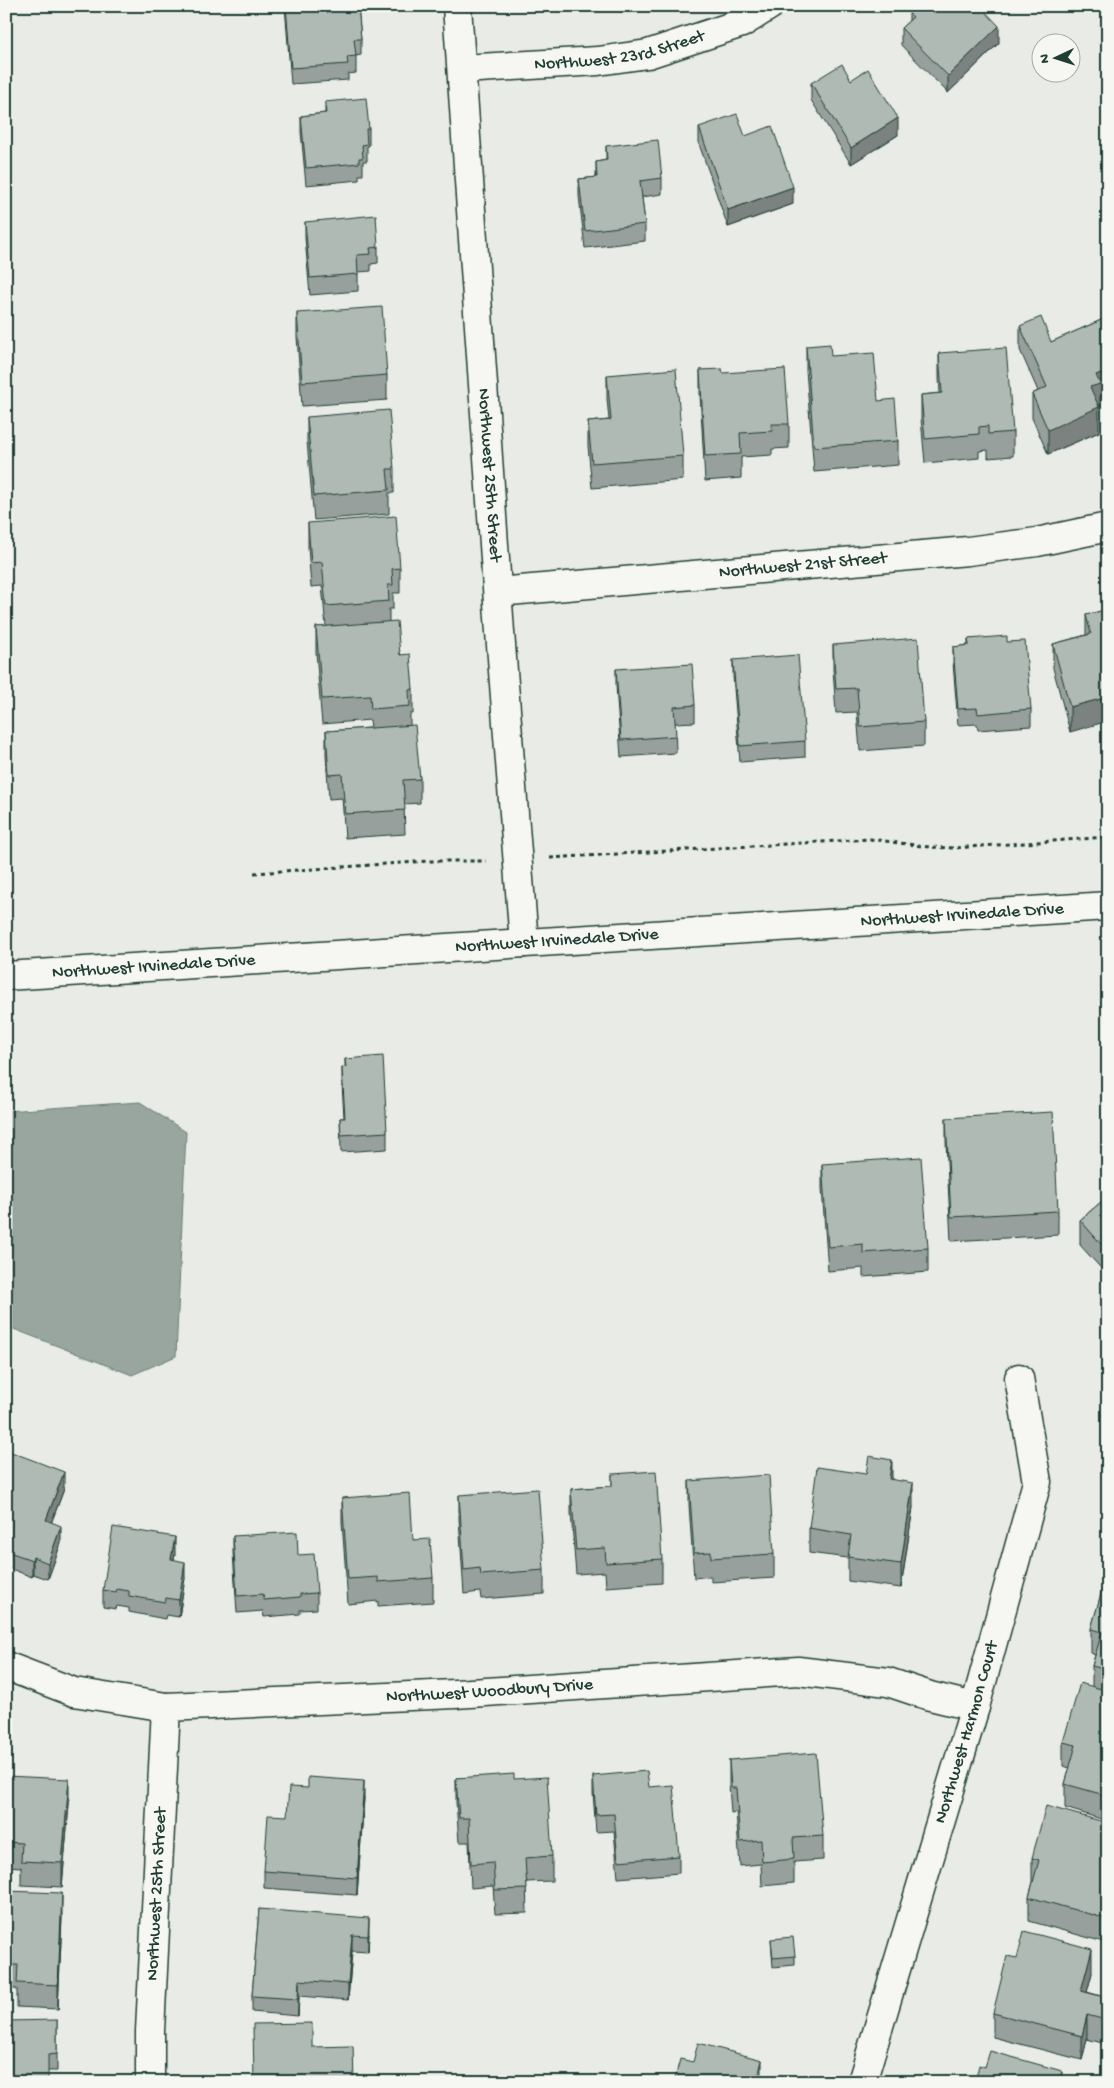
<svg xmlns="http://www.w3.org/2000/svg" width="1114" height="2088" font-family="'Gochi Hand',sans-serif">
	<style>
		.water { fill: #99a6a0; stroke: #687c75 }
		.lines { fill: none; stroke-linecap: round; stroke-linejoin: round }
		.minor-casing { stroke: #1f3d34; stroke-width: 31 }
		.secondary-casing { stroke: #1f3d34; stroke-width: 31 }
		.path { stroke: #1f3d34; stroke-width: 3; stroke-dasharray: 4 4; stroke-linecap: butt }
		.minor { stroke: #f6f6f2; stroke-width: 28 }
		.secondary { stroke: #f6f6f2; stroke-width: 28 }
		.wall { fill: #97a09c; stroke: #1f3d34 }
		.shaded-wall { fill: #7b827f; stroke: #1f3d34 }
		.building { fill: #b0bab5; stroke: #1f3d34 }
		.labels { text-anchor: middle; dominant-baseline: central; stroke-width: 4; stroke-linejoin: round; paint-order: stroke }
		.street-label { font-size: 18px; fill: #1f3d34; stroke: #f6f6f2 }
	</style>
	<rect width="100%" height="100%" fill="#e9ebe7"/>
	<filter id="ink" filterUnits="userSpaceOnUse"><feTurbulence type="fractalNoise" baseFrequency=".02" numOctaves="2"/><feDisplacementMap in="SourceGraphic" scale="10" xChannelSelector="R" yChannelSelector="G"/><feConvolveMatrix kernelMatrix="1 2 1 2 8 2 1 2 1" color-interpolation-filters="sRGB"/></filter>
	<g filter="url(#ink)">
		<!-- water -->
		<path class="water" d="M140,1102L186,1132L176,1356L132,1375L6,1326V1111Z"/>
		<g class="lines">
			<defs>
				<g id="minor">
					<path id="s1" d="M457,6L500,632L524,943"/>
					<path id="s2" d="M462,69L598,61L648,54L742,23L769,6"/>
					<path id="s3" d="M498,592L968,551L1037,542L1108,527"/>
					<path id="s4" d="M6,1666L74,1692L166,1707L455,1694L798,1671L888,1682L930,1696L975,1707"/>
					<path id="s5" d="M150,2082V2031L166,1707"/>
					<path id="s6" d="M862,2082L975,1707L1037,1482L1019,1378"/>
				</g>
				<g id="secondary">
					<path id="s7" d="M6,976L1108,906"/>
				</g>
			</defs>
			<!-- minor casing -->
			<use href="#minor" class="minor-casing"/>
			<!-- secondary casing -->
			<use href="#secondary" class="secondary-casing"/>
			<!-- path -->
			<g class="path">
				<path d="M550,858L870,839L929,847L954,848L1108,837"/>
				<path d="M254,873L430,861H486"/>
			</g>
			<!-- minor -->
			<use href="#minor" class="minor"/>
			<!-- secondary -->
			<use href="#secondary" class="secondary"/>
		</g>
		<!-- wall -->
		<g class="wall">
			<path d="M285,6H358L361,39V55L356,56V73L348,74V80L291,84Z"/>
			<path d="M909,13L999,43L948,93L901,45V28L909,21Z"/>
			<path d="M851,80L898,135L851,164L811,100V83Z"/>
			<path d="M325,102L369,129V146H367V161H363V175H359V180L306,185L301,132V116L325,113Z"/>
			<path d="M699,127L745,136L793,204L728,227L699,144Z"/>
			<path d="M606,146L662,178V194L642,197L645,224V241L585,248L579,196V179L596,177V162L606,160Z"/>
			<path d="M305,222L378,247V263L371,264V271L358,272V291L310,295L305,238Z"/>
			<path d="M297,313L387,375V400L302,406L297,337Z"/>
			<path d="M1108,317V394L1100,397V408H1099V432L1048,454L1032,418V394L1038,391L1020,350V326L1051,342Z"/>
			<path d="M806,346L831,356L878,401L898,441V465L814,472L806,370Z"/>
			<path d="M939,353L1013,432V456L988,458V450L979,451V458L925,463L921,419V395L940,393L939,378Z"/>
			<path d="M700,370L723,373L789,424V448L772,449V455L741,457V478L705,481L700,394Z"/>
			<path d="M607,375L683,456V480L592,488L588,446V422L609,420L607,399Z"/>
			<path d="M307,417L394,469V493H389V514L314,520L307,441Z"/>
			<path d="M308,523L400,568V593H393V609H389V622L413,689V714H410V725L420,779V803L404,804L405,834L345,838L342,798L329,799L326,755V731L371,728L370,720L322,724L316,652V627H326L322,586L311,587L308,547Z"/>
			<path d="M1108,609L1070,732L1053,668V644L1086,635V615Z"/>
			<path d="M968,639L1007,642L1031,709V726L978,730L977,724L958,725L953,663V647L968,645Z"/>
			<path d="M833,645L924,722V746L860,751L857,712L836,713L833,669Z"/>
			<path d="M733,660L805,741V757L740,762L733,676Z"/>
			<path d="M616,669L695,705V722L675,723L676,753L621,757L616,686Z"/>
			<path d="M345,1059L387,1132V1149L341,1152L340,1118H344L342,1084V1068H345Z"/>
			<path d="M946,1118L1058,1211V1235L951,1241L946,1142Z"/>
			<path d="M822,1164L928,1248V1272L863,1277V1268L828,1271L822,1188Z"/>
			<path d="M1108,1196V1276L1080,1245V1220Z"/>
			<path d="M6,1450L64,1489L51,1523L61,1543L48,1579L33,1574L32,1577L6,1567Z"/>
			<path d="M612,1474L662,1559V1583L606,1587L605,1572L576,1574L571,1513V1489L612,1486Z"/>
			<path d="M892,1479L913,1507L901,1588L848,1581V1558L809,1553V1528Z"/>
			<path d="M689,1481L774,1554V1578L711,1582V1576L694,1578L689,1505Z"/>
			<path d="M459,1495L544,1570V1594L481,1599L480,1592L464,1594L459,1519Z"/>
			<path d="M342,1498L413,1540L433,1578V1602L378,1606V1601L348,1604L342,1522Z"/>
			<path d="M233,1536L298,1555L317,1593V1609L300,1610V1614L264,1617L263,1611L237,1613L233,1553Z"/>
			<path d="M175,1554L174,1560L185,1578L179,1617L166,1615L165,1619L129,1612V1608L117,1606L116,1609L103,1607V1590Z"/>
			<path d="M1108,1569V1821L1065,1808V1784L1070,1768L1063,1766V1742L1092,1687V1666L1095,1655L1091,1653V1629Z"/>
			<path d="M729,1760L823,1836V1860L794,1862V1883L762,1886L761,1864L740,1866L736,1812L731,1813L729,1785Z"/>
			<path d="M6,1776L69,1804L62,1887L21,1885V1867L6,1866Z"/>
			<path d="M593,1776L649,1787L679,1856V1873L618,1878L614,1831L596,1832L593,1793Z"/>
			<path d="M456,1778L514,1779L552,1856V1881L526,1882L527,1913L495,1914L493,1886L471,1888L469,1842H459L456,1802Z"/>
			<path d="M364,1798L357,1895L264,1888V1871L287,1816Z"/>
			<path d="M1108,1823L1107,1943L1029,1921V1897L1033,1882H1032V1858Z"/>
			<path d="M6,1891L62,1917L58,2009L17,2007V1989H6Z"/>
			<path d="M259,1909L369,1934L368,1952L352,1951L348,2000L299,1996L298,2016L252,2012V1996Z"/>
			<path d="M771,1939L795,1956V1965L773,1967Z"/>
			<path d="M1017,1958L1092,1973L1087,1992L1108,1998L1106,2044L1087,2039L1082,2060L993,2037V2013Z"/>
			<path d="M57,2020V2071H48L6,2082Z"/>
		</g>
		<!-- shaded-wall -->
		<g class="shaded-wall">
			<path d="M999,26V43L948,93V76Z"/>
			<path d="M898,118V135L851,164V148Z"/>
			<path d="M793,187V204L728,227V210Z"/>
			<path d="M1108,370V394L1100,397V408H1099V432L1048,454V430L1090,387L1096,375Z"/>
			<path d="M1108,697V721L1070,732V707Z"/>
			<path d="M892,1460V1484L889,1479Z"/>
			<path d="M64,1472V1489L46,1537V1520Z"/>
			<path d="M913,1483V1507L901,1588V1564Z"/>
			<path d="M61,1526V1543L48,1579V1563Z"/>
			<path d="M175,1537V1554L171,1576V1559Z"/>
			<path d="M33,1557V1574L32,1577V1560Z"/>
			<path d="M185,1562V1578L179,1617V1600Z"/>
			<path d="M69,1779V1804L62,1887V1863Z"/>
			<path d="M364,1781V1798L357,1895V1878Z"/>
			<path d="M62,1893V1917L58,2009V1985Z"/>
			<path d="M1108,1915V1939L1107,1943V1919Z"/>
			<path d="M369,1918V1934L368,1952V1936Z"/>
			<path d="M352,1935V1951L348,2000V1984Z"/>
			<path d="M1092,1949V1973L1081,2015V1991Z"/>
			<path d="M299,1980V1996L298,2016V1999Z"/>
			<path d="M1108,2013V2038L1106,2044V2020Z"/>
			<path d="M1087,2015V2039L1082,2060V2036Z"/>
			<path d="M762,2060V2082H757Z"/>
			<path d="M1062,2071V2082H1059Z"/>
		</g>
		<!-- building -->
		<g class="building">
			<path d="M286,6H358L361,39H354L356,56L347,57L348,64L291,68Z"/>
			<path d="M916,6H980L999,26L948,76L901,28L913,17L909,13Z"/>
			<path d="M842,64L851,80L868,69L898,118L851,148L811,83Z"/>
			<path d="M366,98L369,129H366L367,144L362,145L363,158H359V163L306,168L301,116L326,113L325,102Z"/>
			<path d="M737,114L745,136L772,126L793,187L728,210L699,127Z"/>
			<path d="M658,140L662,178L640,181L645,224L585,231L579,179L597,177L596,162L607,160L606,146Z"/>
			<path d="M376,215L378,247L370,248L371,254L357,255L358,274L310,278L305,222Z"/>
			<path d="M382,307L387,375L302,382L297,313Z"/>
			<path d="M1041,317L1051,342L1108,317V370L1096,375L1100,384L1090,387L1099,407L1048,430L1032,394L1047,387L1020,326Z"/>
			<path d="M830,344L831,356L874,353L878,401L895,399L898,441L814,447L806,346Z"/>
			<path d="M1006,348L1013,432L988,434V426L979,427V434L925,439L921,395L942,393L939,353Z"/>
			<path d="M676,369L683,456L592,463L588,422L611,420L607,375Z"/>
			<path d="M722,369L723,373L785,369L789,424H772V431L740,433L741,454L705,456L700,370Z"/>
			<path d="M389,410L394,469H387L389,490L314,496L307,417Z"/>
			<path d="M396,516L400,568L392,569L393,585H388L389,601L326,606L322,562L311,563L308,523Z"/>
			<path d="M1108,609V697L1070,707L1053,644L1091,634L1086,615Z"/>
			<path d="M397,621L400,655L410,654L413,689L409,690L410,706L371,709L370,696L322,699L316,627Z"/>
			<path d="M1007,636V642L1025,641L1031,709L978,714L977,708L958,709L953,647L969,645L968,639Z"/>
			<path d="M918,638L924,722L860,727L857,688L836,689L833,645Z"/>
			<path d="M798,655L805,741L740,746L733,660Z"/>
			<path d="M692,664L695,705L674,707L676,736L621,740L616,669Z"/>
			<path d="M415,725L420,779L403,780L405,810L345,814L342,774L329,775L326,731Z"/>
			<path d="M383,1056L387,1132L341,1135L340,1118H345L342,1068L346,1067L345,1059Z"/>
			<path d="M1053,1112L1058,1211L951,1217L946,1118Z"/>
			<path d="M921,1157L928,1248L863,1253V1244L828,1247L822,1164Z"/>
			<path d="M1108,1196V1252L1080,1220Z"/>
			<path d="M6,1450L64,1472L46,1520L61,1526L48,1563L33,1557L32,1560L6,1551Z"/>
			<path d="M869,1456L892,1460L889,1479L913,1483L901,1564L848,1557L851,1535L809,1528L817,1467L866,1474Z"/>
			<path d="M656,1471L662,1559L606,1563L605,1548L576,1550L571,1489L612,1486V1474Z"/>
			<path d="M769,1475L774,1554L711,1558V1552L694,1553L689,1481Z"/>
			<path d="M538,1489L544,1570L481,1575L480,1568L464,1570L459,1495Z"/>
			<path d="M410,1493L413,1540L430,1539L433,1578L378,1582V1577L348,1579L342,1498Z"/>
			<path d="M113,1527L175,1537L171,1559L185,1562L179,1600L166,1598L165,1602L129,1596V1591L117,1589L116,1592L103,1590Z"/>
			<path d="M297,1532L298,1555L314,1554L317,1593L300,1594V1597L264,1600L263,1594L237,1596L233,1536Z"/>
			<path d="M1108,1569V1670L1092,1666L1102,1632L1091,1629Z"/>
			<path d="M1080,1683L1108,1691V1796L1065,1784L1076,1745L1063,1742Z"/>
			<path d="M816,1753L823,1836L793,1838L794,1859L762,1862L761,1840L740,1842L736,1788H731L729,1760Z"/>
			<path d="M647,1771L649,1787L673,1785L679,1856L618,1861L614,1814L596,1815L593,1776Z"/>
			<path d="M514,1774V1779L547,1777L552,1856L525,1858L527,1889L495,1890L493,1862L471,1864L469,1818H459L456,1778Z"/>
			<path d="M6,1776L69,1779L62,1863L21,1861L22,1843L6,1842Z"/>
			<path d="M308,1777L364,1781L357,1878L264,1871L268,1815L287,1816L289,1787L308,1788Z"/>
			<path d="M1046,1806L1108,1823V1915L1107,1919L1029,1897L1039,1860L1032,1858Z"/>
			<path d="M6,1891L62,1893L58,1985L17,1983L18,1965H6Z"/>
			<path d="M259,1909L369,1918L368,1936L352,1935L348,1984L299,1980L298,1999L252,1996Z"/>
			<path d="M1024,1931L1092,1949L1081,1991L1108,1998V2013L1106,2020L1087,2015L1082,2036L993,2013L1007,1956L1017,1958Z"/>
			<path d="M793,1937L795,1956L773,1958L771,1939Z"/>
			<path d="M57,2020V2054L48,2055V2082H6V2021Z"/>
			<path d="M312,2023V2047L353,2046L354,2082H254L253,2024Z"/>
			<path d="M698,2043L762,2060L757,2082H674L680,2059L693,2062Z"/>
			<path d="M990,2051L1062,2071L1059,2082H975L979,2065L985,2067Z"/>
		</g>
	</g>
	<g class="labels">
		<!-- street labels -->
		<g class="street-label">
			<text stroke="none"><textPath href="#s2" startOffset="159">Northwest 23rd Street</textPath></text>
			<text stroke="none"><textPath href="#s1" startOffset="470">Northwest 25th Street</textPath></text>
			<text stroke="none"><textPath href="#s3" startOffset="306">Northwest 21st Street</textPath></text>
			<text stroke="none"><textPath href="#s7" startOffset="958">Northwest Irvinedale Drive</textPath></text>
			<text stroke="none"><textPath href="#s7" startOffset="552">Northwest Irvinedale Drive</textPath></text>
			<text stroke="none"><textPath href="#s7" startOffset="148">Northwest Irvinedale Drive</textPath></text>
			<text stroke="none"><textPath href="#s4" startOffset="490">Northwest Woodbury Drive</textPath></text>
			<text stroke="none"><textPath href="#s6" startOffset="365">Northwest Harmon Court</textPath></text>
			<text stroke="none"><textPath href="#s5" startOffset="188">Northwest 25th Street</textPath></text>
		</g>
	</g>
	<!-- margin -->
	<rect width="1114" height="2088" fill="none" stroke="#f6f6f2" stroke-width="25"/>
	<rect x="12" y="12" width="1089" height="2063" fill="none" stroke="#1f3d34" stroke-width="2" filter="url(#ink)"/>
	<!-- north arrow -->
	<g transform="translate(1056 58) rotate(266)"><circle r="24" fill="#f6f6f2" stroke="#a0aca6"/>
	<path d="M0-4L9 19L0 12L-9 19Z" fill="#1f3d34"/>
	<text y="-8" font-size="14" font-weight="bold" text-anchor="middle" fill="#1f3d34">N</text>
	</g>
</svg>
